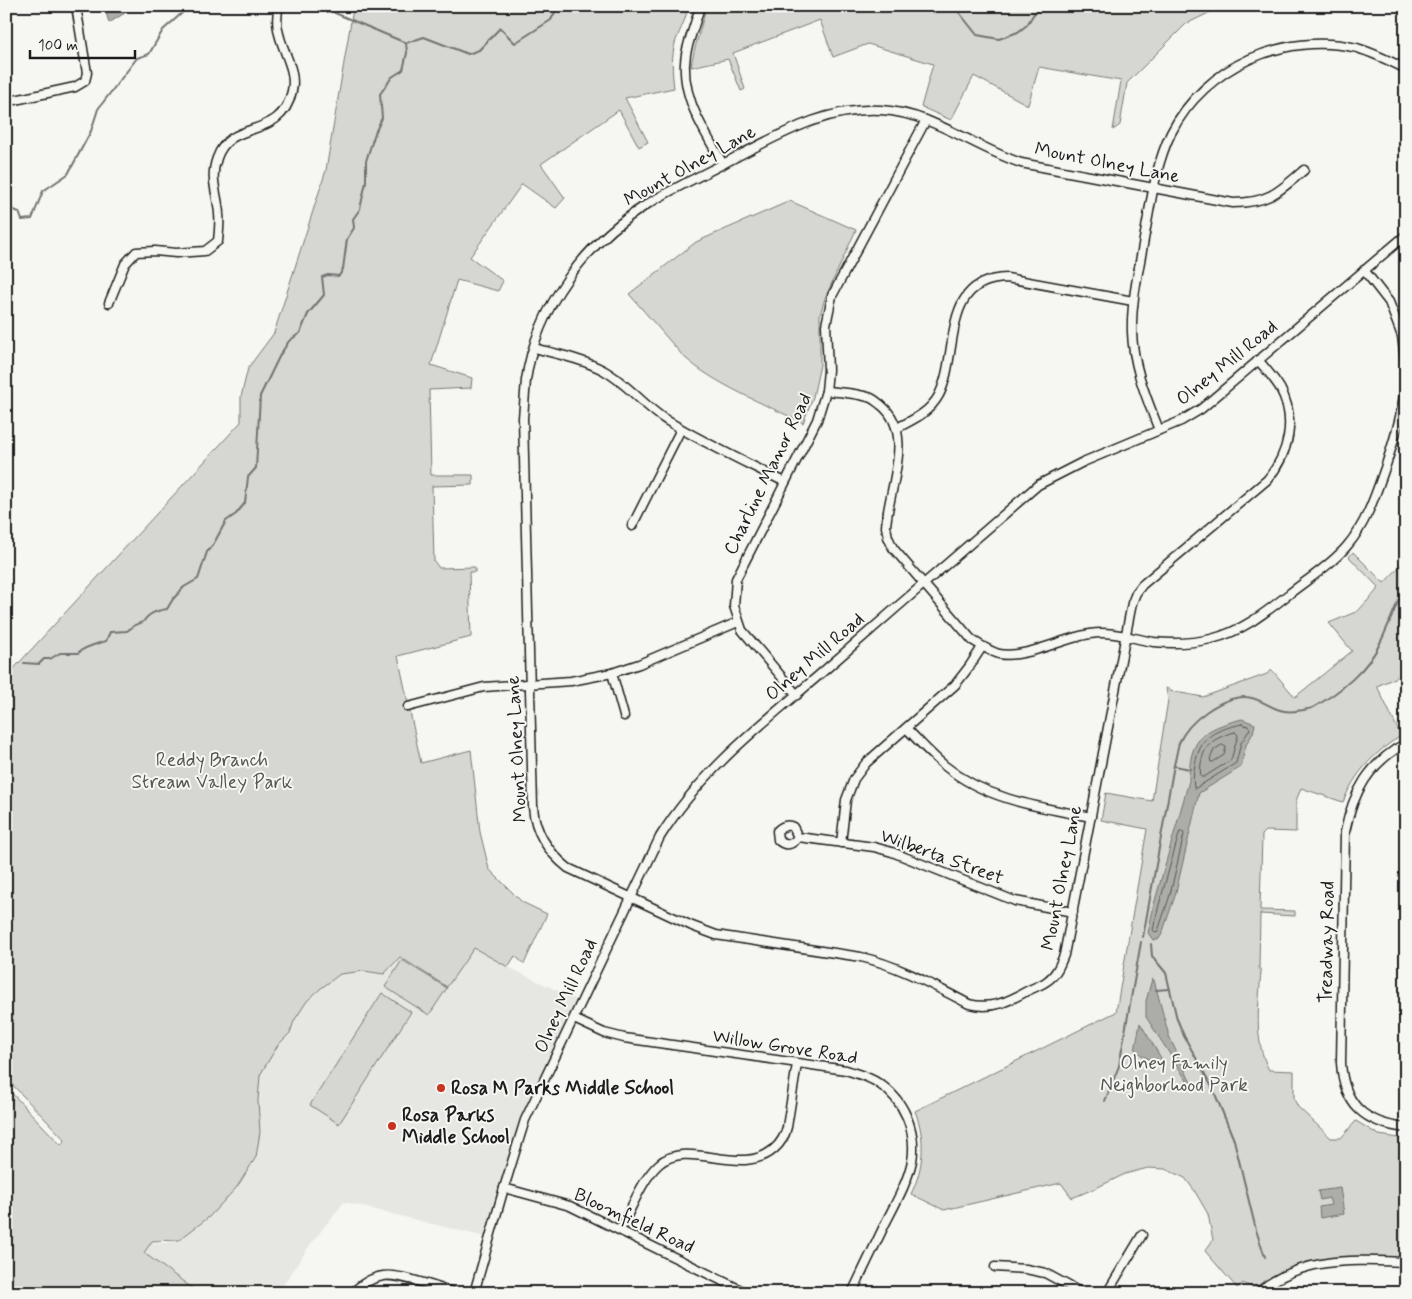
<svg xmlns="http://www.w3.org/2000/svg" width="1412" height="1299" font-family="Mynerve,sans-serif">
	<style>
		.built { fill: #e6e6e2 }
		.green { fill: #d6d6d2; stroke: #797977 }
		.water { fill: #acaca9; stroke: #727271 }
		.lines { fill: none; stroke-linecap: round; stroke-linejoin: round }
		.shore { stroke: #565654; stroke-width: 1 }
		.stream { stroke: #727271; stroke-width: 2 }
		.street-casing { stroke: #1c1c1c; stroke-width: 11 }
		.street { stroke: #f6f6f2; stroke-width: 8 }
		.poi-dot { fill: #c8321e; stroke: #f6f6f2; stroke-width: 2 }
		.labels { text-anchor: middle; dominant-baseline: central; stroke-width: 4; stroke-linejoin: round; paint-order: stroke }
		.street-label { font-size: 19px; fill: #1c1c1c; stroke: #f6f6f2 }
		.park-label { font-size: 19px; fill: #545453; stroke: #f6f6f2 }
		.poi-label { font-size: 19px; font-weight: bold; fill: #1c1c1c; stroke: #f6f6f2; text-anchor: start }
	</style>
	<rect width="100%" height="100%" fill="#f6f6f2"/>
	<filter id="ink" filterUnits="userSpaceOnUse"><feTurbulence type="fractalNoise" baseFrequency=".02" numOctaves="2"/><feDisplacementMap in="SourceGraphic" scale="10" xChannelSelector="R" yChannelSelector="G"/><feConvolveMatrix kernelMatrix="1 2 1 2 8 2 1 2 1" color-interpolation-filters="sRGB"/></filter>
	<g filter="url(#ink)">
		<!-- built -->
		<path class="built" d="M474,948L508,967L581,1002L525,1120L489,1238L344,1202L310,1245L278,1293H32L132,1243H166L182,1237L258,1101L260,1072L297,1010L320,989L340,974L364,971L384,974L400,957Z"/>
		<!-- green -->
		<g class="green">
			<path d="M356,6H688C686,19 681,28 676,40C671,55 672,72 674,88L625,98L648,142L639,147L619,110L541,164L565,198L556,208L522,184L470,257L503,281L498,291L457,280L431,365L472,378L471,388L429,390L431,475H473V485L432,486L434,561L439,568L475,567V572H469L471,637L398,656L421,763L471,750L480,832L489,869L522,902L547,914L524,964L515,956L508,967L474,948L447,987L400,957L384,974L364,971L340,974L320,989L307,1001L294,1021L290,1033L278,1045L260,1075L258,1101L260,1132L256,1157L237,1187L209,1217L179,1240L152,1241L144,1253L199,1293H6V1087L61,1145L65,1140L6,1078V677L241,422V397L248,368L274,333L326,170L353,9Z"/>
			<path d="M706,6H1223L1186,24L1127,83L1120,125L1113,130L1121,81L1039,67L1028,105L974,76L951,120L921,107L933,64L868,44L833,57L820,20L733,53L745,89L741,91L728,59L691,67C694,46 702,27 706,6Z"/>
			<path d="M790,201L856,230L825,298L820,315V365L813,397L803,423C765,404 715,385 683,356L629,294L696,242Z"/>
			<path d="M1353,552L1384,583L1406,560V673L1377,686L1401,736C1374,752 1355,773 1343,802L1301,788L1296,801V832L1266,831L1262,835L1260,910L1295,911V916L1260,914L1259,968L1261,971C1259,1004 1253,1040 1269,1070L1294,1071V1099L1298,1107L1331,1138H1341L1356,1121L1379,1135L1406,1139V1262L1305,1267L1259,1291L1243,1283L1237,1288L1205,1251L1213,1240L1208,1214L1194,1190L1185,1178L1165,1169L1148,1168L1125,1174L1096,1188L1072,1198L1061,1183L944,1210L911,1194C924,1167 926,1139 915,1111L1116,1012L1147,829L1101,820L1106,793L1152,801L1168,700L1166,688L1170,690V691L1203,697L1267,674L1272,670L1295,697L1352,651L1329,623L1358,611L1379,588L1349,557Z"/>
			<path d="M402,960L447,988L429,1015L385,987Z"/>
			<path d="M382,993L411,1012L339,1124L310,1105Z"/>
		</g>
		<!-- water -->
		<g class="water">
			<path d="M104,6H136L109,23Z"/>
			<path d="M1242,719L1255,724L1253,733L1246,745L1241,767L1199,793L1175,896L1162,934L1159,939L1153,940L1148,933L1154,904L1189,781C1189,739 1202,729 1242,719Z"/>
			<path d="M1152,979L1154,980L1169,1036L1191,1083L1189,1084L1146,1017V1001Z"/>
			<path d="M1140,1023L1164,1063L1162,1067L1135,1051Z"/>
			<path d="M1340,1188L1344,1214L1320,1218L1319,1207L1331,1205L1329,1198L1320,1200L1318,1191Z"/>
		</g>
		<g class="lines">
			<!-- shore -->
			<g class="shore">
				<path d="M1242,724L1248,726L1250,729L1241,743L1236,763L1196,788H1194C1193,782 1193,772 1195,765C1200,736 1215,730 1242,724Z"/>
				<path d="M1235,732L1238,735L1231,760L1204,777H1201C1199,768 1202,752 1209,745C1215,738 1227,734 1235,732Z"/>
				<path d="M1222,745L1226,747L1224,755L1213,762H1211L1210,759L1214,750Z"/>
				<path d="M1180,832H1183L1184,834L1170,895L1158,931L1155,932L1153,930L1159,905Z"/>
			</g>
			<!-- stream -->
			<g class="stream">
				<path d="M328,6L335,13L406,43L424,37L468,54L479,50L500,28L515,43L551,20L558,6"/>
				<path d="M942,6L944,8L958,11L977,35L999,39L1018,32L1027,25L1033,15L1041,6"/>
				<path d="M6,207L19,212L22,220L32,219L43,191L68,174L91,131L98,109L137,58L149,54L163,30L190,6"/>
				<path d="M24,663L39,664L44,659H50L60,653H78C85,646 97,644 106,641L110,632L127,631L135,625L143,622C149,613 156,611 167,609L173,599L184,587L198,579L207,552L214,543L226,521L236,514L245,503L248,477L256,468L260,396L280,355L289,341L300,333L308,314L324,295L322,277L328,275L339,276L343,269L347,239L354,228L353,219L360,209L366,182V161L375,133L382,118L380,94L392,77L403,70L407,53L406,43"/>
				<path d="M1175,766L1190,769"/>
				<path d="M1143,937L1174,765C1176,758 1177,750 1179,743C1188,721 1221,697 1245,697C1258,697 1269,707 1280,710C1288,713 1296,711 1303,710C1307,709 1311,709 1314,707C1340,692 1369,669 1381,641C1390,623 1396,603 1406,585"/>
				<path d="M1151,944L1152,956L1166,973L1177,1019L1184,1036L1213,1089L1234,1140L1256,1230L1265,1257"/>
				<path d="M1156,990L1169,989"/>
				<path d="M1105,1101L1119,1066L1141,942"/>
			</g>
			<defs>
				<g id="street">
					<path d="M700,6C696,23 689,38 686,54C679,95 704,130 723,164"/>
					<path d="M6,99L15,100L75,87L85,81L87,73L76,6"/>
					<path d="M1364,270L1389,302L1402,336L1406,366"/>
					<path d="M109,303L125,264L136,252L155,251L176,253L205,251L218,241C219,232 220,223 219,214C218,194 209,179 217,158C231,117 281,142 292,91C297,69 281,50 278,29C276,22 278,14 278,6"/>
					<path d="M534,348C557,354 582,359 603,370C627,383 644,406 666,420C704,443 745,462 785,482"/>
					<path d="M1258,360C1266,369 1274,378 1280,388C1297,419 1289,454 1267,480L1142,585L1136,593L1132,603L1064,955C1060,965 1056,975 1047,981C1042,985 1035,987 1029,990C1009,1001 992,1010 969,1004C934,986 900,966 861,957L716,935L692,926L568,868C548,852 535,833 533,807L523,418C524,405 525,393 526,380C537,306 585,244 646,205C675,187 707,173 736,157C783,133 827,107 881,110C932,113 974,147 1021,163L1233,203C1268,203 1279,192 1304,170"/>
					<path d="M826,391C839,392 855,393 868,397C873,398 877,402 881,405C916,433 888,489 886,527L888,537L893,548L972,640C980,645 989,651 999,654C1025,659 1063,638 1090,634C1112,630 1133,639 1154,642C1172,644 1193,643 1211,639C1241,632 1265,613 1289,594C1308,579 1331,565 1347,546C1367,523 1376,493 1386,465C1396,434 1405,405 1406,373"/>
					<path d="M897,428C913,420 930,412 939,395C960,353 940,279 1007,278L1133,301"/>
					<path d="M1159,430C1147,399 1133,367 1132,332C1131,301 1139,270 1144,239C1151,203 1155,166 1171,133C1205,66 1285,31 1357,48C1374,53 1390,61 1406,69"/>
					<path d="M632,526L681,429"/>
					<path d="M612,673L624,716"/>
					<path d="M797,695L742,630L734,606L736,579L817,420L826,391L828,370L826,325L832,296L926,120"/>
					<path d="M408,707L484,687L571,681L612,673L639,664L738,622"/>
					<path d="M906,728C919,741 931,755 945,766C987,800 1039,807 1091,817"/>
					<path d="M1406,743C1369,763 1353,792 1345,832L1341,1063C1344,1105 1364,1123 1406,1128"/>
					<path d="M798,837L793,827C787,824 782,826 777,831L778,840C786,847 792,845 798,837L874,847L892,852L1015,901L1073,912"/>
					<path d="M841,843L846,800L854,779L866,763L955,685L969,667L982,647"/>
					<path d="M574,1019L604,1033L624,1038L846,1070C857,1074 868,1076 878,1083C904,1099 917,1131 912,1161C907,1184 895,1204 885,1224C874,1247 863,1270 852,1293"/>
					<path d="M504,1188L570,1206L747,1293"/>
					<path d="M620,1230C631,1210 642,1179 659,1164C689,1138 741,1178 774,1149C781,1143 785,1136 787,1127L797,1064"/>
					<path d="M995,1267L1026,1269L1045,1273L1082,1293"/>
					<path d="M352,1293C361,1285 370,1278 383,1276C399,1273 438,1288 455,1293"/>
					<path d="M474,1293L504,1188L525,1120L660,837C700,772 761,725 818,676C891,612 965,548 1038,485L1083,462L1181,421L1201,409L1406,235"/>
					<path d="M1107,1293L1142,1235"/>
					<path d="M1257,1293C1301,1256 1352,1260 1406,1262"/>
				</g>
			</defs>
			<!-- street casing -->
			<use href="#street" class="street-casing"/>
			<!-- street -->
			<use href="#street" class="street"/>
		</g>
	</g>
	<!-- markers -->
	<g class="poi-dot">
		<circle cx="441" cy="1088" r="5"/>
		<circle cx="392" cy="1126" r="5"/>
	</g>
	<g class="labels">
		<!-- street labels -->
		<g class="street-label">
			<text transform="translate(1107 163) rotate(11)">Mount Olney Lane</text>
			<text transform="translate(690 166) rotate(-29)">Mount Olney Lane</text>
			<text transform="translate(1227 363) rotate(-39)">Olney Mill Road</text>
			<text transform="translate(768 474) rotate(-64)">Charline Manor Road</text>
			<text transform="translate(815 657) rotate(-41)">Olney Mill Road</text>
			<text transform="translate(517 749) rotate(-93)">Mount Olney Lane</text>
			<text transform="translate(942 857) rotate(20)">Wilberta Street</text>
			<text transform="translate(1062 878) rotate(-79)">Mount Olney Lane</text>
			<text transform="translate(1327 942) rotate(-89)">Treadway Road</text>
			<text transform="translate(566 996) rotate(-65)">Olney Mill Road</text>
			<text transform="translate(785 1047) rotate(9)">Willow Grove Road</text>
			<text transform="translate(634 1221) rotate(25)">Bloomfield Road</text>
		</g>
		<!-- park labels -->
		<g class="park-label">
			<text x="212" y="760">Reddy Branch<tspan x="212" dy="22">Stream Valley Park</tspan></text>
			<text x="1174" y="1063">Olney Family<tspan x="1174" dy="22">Neighborhood Park</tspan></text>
		</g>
		<!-- poi labels -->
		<g class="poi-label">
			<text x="451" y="1088">Rosa M Parks Middle School</text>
			<text x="402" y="1115">Rosa Parks<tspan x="402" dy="22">Middle School</tspan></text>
		</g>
	</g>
	<!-- margin -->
	<rect width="1412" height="1299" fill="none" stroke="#f6f6f2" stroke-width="25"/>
	<rect x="12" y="12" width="1387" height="1274" fill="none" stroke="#1c1c1c" stroke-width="2" filter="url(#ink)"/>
	<!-- scale -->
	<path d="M30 50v8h105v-8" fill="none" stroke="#1c1c1c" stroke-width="2.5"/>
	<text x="38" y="50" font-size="15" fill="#1c1c1c" stroke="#f6f6f2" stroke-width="4" paint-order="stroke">100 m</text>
</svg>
